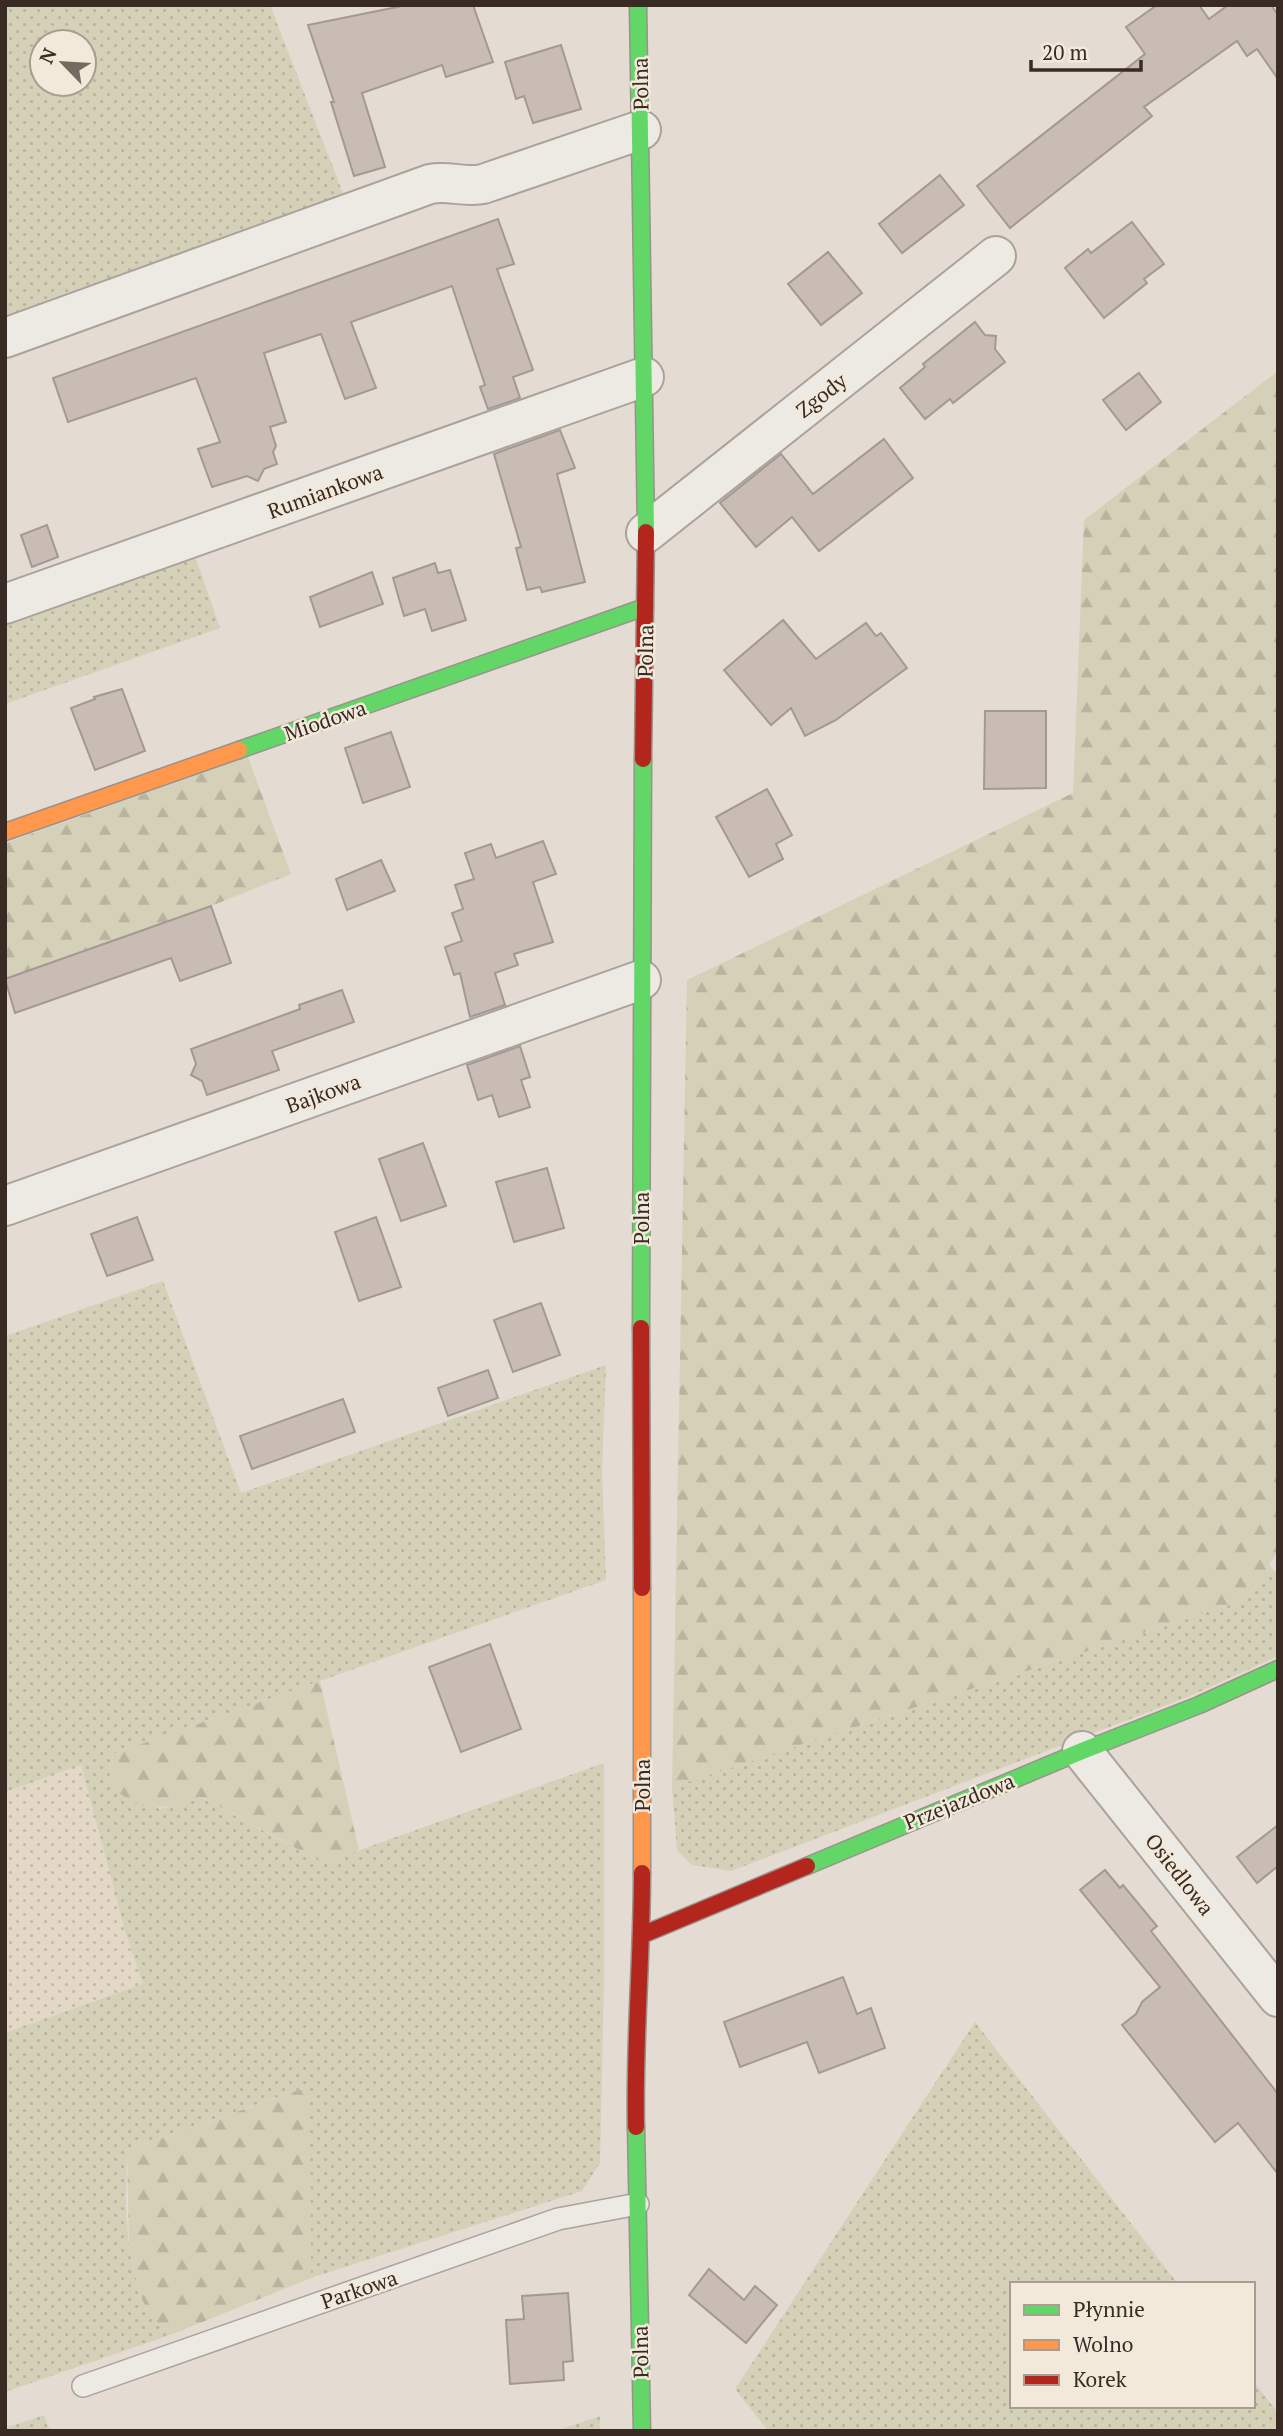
<svg xmlns="http://www.w3.org/2000/svg" width="1283" height="2436" font-family="'PT Serif',serif">
	<style>
		.farmland { fill: url(#farmland-dots) }
		.grass { fill: url(#grass-dots); fill-rule: evenodd }
		.forest { fill: url(#forest-firs) }
		.building { fill: #c8bcb4; stroke: #a49992; stroke-width: 2 }
		.lines { fill: none; stroke-linecap: round; stroke-linejoin: round }
		.lane-casing { stroke: #aaa29b; stroke-width: 24 }
		.street-casing { stroke: #aaa29b; stroke-width: 42 }
		.fast-casing { stroke: #99928b; stroke-width: 19 }
		.slow-casing { stroke: #99928b; stroke-width: 19 }
		.jam-casing { stroke: #99928b; stroke-width: 19 }
		.lane { stroke: #ede9e3; stroke-width: 21 }
		.street { stroke: #ede9e3; stroke-width: 38 }
		.fast { stroke: #63d668; stroke-width: 16 }
		.slow { stroke: #ff974d; stroke-width: 16 }
		.jam { stroke: #b3261e; stroke-width: 16 }
		.labels { text-anchor: middle; dominant-baseline: central; stroke-width: 5; stroke-linejoin: round; paint-order: stroke }
		.street-label { font-size: 21px; fill: #392b23; stroke: #f3e9db }
	</style>
	<defs>
		<pattern id="farmland-dots" width="8" height="8" patternUnits="userSpaceOnUse" patternTransform="scale(1.75)"><rect width="8" height="8" fill="#e2d8c5"/><path d="M2 2h.1M6 6h.1" fill="none" stroke="#c3baa9" stroke-width="1.8" stroke-linecap="round"/></pattern>
		<pattern id="grass-dots" width="8" height="8" patternUnits="userSpaceOnUse" patternTransform="scale(1.75)"><rect width="8" height="8" fill="#d5d1b8"/><path d="M2 2h.1M6 6h.1" fill="none" stroke="#b8b49e" stroke-width="1.8" stroke-linecap="round"/></pattern>
		<pattern id="forest-firs" width="22" height="20" patternUnits="userSpaceOnUse" patternTransform="scale(1.75)"><rect width="22" height="20" fill="#d5d1b8"/><path d="M5 1l3.5 6h-7zM16 11l3.5 6h-7z" fill="#b8b49e"/></pattern>
	</defs>
	<rect width="100%" height="100%" fill="#e4dcd3"/>
	<!-- farmland -->
	<path class="farmland" d="M81,1765L126,1934L144,1985L5,2033V1792Z"/>
	<!-- grass -->
	<g class="grass">
		<path d="M5,5H270L346,201L5,323ZM42,42H84V84H42Z"/>
		<path d="M195,556L220,628L5,704V623Z"/>
		<path d="M163,1281L241,1493L606,1365L602,1471L606,1580L110,1755L111,1787L160,1809L201,1797L323,1863L604,1763V1983L600,2163L582,2191L311,2278L309,2086L127,2150L126,2205L129,2249L140,2295L153,2321L173,2334L5,2392V2033L143,1984L126,1934L81,1765L5,1792V1336Z"/>
		<path d="M1269,1565L1278,1575V1656L1188,1697L731,1871L692,1865L677,1851L672,1787L1247,1599Z"/>
		<path d="M975,2022L1178,2284H1012V2406H1253V2381L1278,2413V2431H768L735,2389Z"/>
		<path d="M44,2415L50,2431H5V2428Z"/>
		<path d="M600,2416V2431H556Z"/>
	</g>
	<!-- forest -->
	<g class="forest">
		<path d="M1278,371V1551L1247,1599L672,1787L687,980L1073,793L1084,520Z"/>
		<path d="M248,757L291,874L211,906L5,979V843Z"/>
		<path d="M320,1681L359,1850L323,1863L202,1797C161,1809 148,1816 111,1787L110,1755Z"/>
		<path d="M310,2086L311,2278L173,2334L153,2321L140,2295L129,2249L127,2150Z"/>
	</g>
	<!-- building -->
	<g class="building">
		<path d="M407,5H473L493,62L446,77L442,65L362,93L385,167L354,176L331,102H334L308,25Z"/>
		<path d="M1157,5H1199L1209,19L1228,5H1271L1278,15V79L1257,49L1247,56L1237,41L1144,107L1152,116L1010,228L977,186L1145,54L1126,27Z"/>
		<path d="M561,45L581,109L533,123L524,96L516,99L505,62Z"/>
		<path d="M940,175L964,205L902,253L879,224Z"/>
		<path d="M498,219L514,264L497,269L533,370L513,377L520,398L488,409L480,387L485,385L452,286L351,322L376,388L345,399L321,334L264,353L286,422L270,427L276,446L273,452L277,464L264,469L258,481L247,476L212,487L198,449L220,442L196,378L68,422L53,378Z"/>
		<path d="M1132,222L1164,264L1144,279L1147,283L1104,318L1065,268L1088,249L1091,253Z"/>
		<path d="M828,252L862,293L821,325L788,284Z"/>
		<path d="M975,322L985,335L996,336L995,349L1005,362L953,403L950,399L925,419L900,388L925,367L923,364Z"/>
		<path d="M1139,373L1161,402L1126,430L1103,400Z"/>
		<path d="M560,430L575,468L557,474L585,582L542,592L540,587L527,590L516,548L521,547L494,454Z"/>
		<path d="M884,439L913,478L819,551L792,517L756,547L720,503L781,454L813,494Z"/>
		<path d="M47,525L58,557L32,567L21,535Z"/>
		<path d="M435,563L438,573L450,570L466,620L432,631L425,609L404,616L393,578Z"/>
		<path d="M372,572L383,604L320,627L310,597Z"/>
		<path d="M783,620L816,659L866,623L876,636L881,633L907,668L836,720L805,736L791,708L771,725L724,670Z"/>
		<path d="M122,689L145,751L95,770L71,708L95,699L94,697Z"/>
		<path d="M985,711H1046V788L984,789Z"/>
		<path d="M391,732L410,787L363,803L345,748Z"/>
		<path d="M767,789L792,835L776,844L783,859L749,877L716,817Z"/>
		<path d="M543,841L556,874L533,882L553,942L514,954L518,965L495,973L505,1005L470,1017L460,973L454,975L445,947L462,941L452,913L463,909L455,885L474,879L465,853L491,844L496,858Z"/>
		<path d="M381,860L395,891L347,910L336,879Z"/>
		<path d="M211,906L231,963L180,981L171,958L15,1013L5,979Z"/>
		<path d="M342,990L354,1022L272,1051L279,1070L207,1095L202,1081L191,1075L196,1064L191,1049L300,1009L299,1005Z"/>
		<path d="M520,1046L530,1077L521,1080L530,1107L499,1117L492,1095L478,1100L467,1065Z"/>
		<path d="M423,1143L446,1206L401,1221L379,1159Z"/>
		<path d="M547,1168L564,1228L514,1242L496,1182Z"/>
		<path d="M137,1217L153,1260L107,1276L91,1234Z"/>
		<path d="M376,1217L401,1287L359,1301L335,1232Z"/>
		<path d="M541,1303L560,1355L513,1372L494,1320Z"/>
		<path d="M488,1370L498,1398L448,1416L438,1388Z"/>
		<path d="M343,1399L355,1432L252,1469L240,1436Z"/>
		<path d="M490,1644L521,1729L461,1752L429,1667Z"/>
		<path d="M1278,1825V1866L1257,1883L1237,1857Z"/>
		<path d="M1105,1870L1120,1888L1123,1885L1157,1926L1151,1931L1278,2094V2174L1238,2123L1215,2142L1122,2025L1136,2014L1142,2002L1160,1987L1080,1890Z"/>
		<path d="M843,1977L857,2014L871,2008L885,2048L819,2073L807,2042L740,2067L724,2022Z"/>
		<path d="M709,2269L744,2300L755,2286L777,2305L746,2343L689,2295Z"/>
		<path d="M568,2293L573,2361L563,2362L564,2380L510,2384L506,2320L524,2319L522,2296Z"/>
	</g>
	<g class="lines">
		<defs>
			<path id="lane" d="M83,2386L558,2219L638,2204"/>
			<g id="street">
				<path d="M5,338L430,184C448,180 465,188 483,184L641,130"/>
				<path d="M646,533L996,256"/>
				<path d="M5,604L644,377"/>
				<path d="M5,1206L641,980"/>
				<path d="M1082,1751L1278,1997"/>
			</g>
			<g id="fast">
				<path d="M638,5L646,532"/>
				<path d="M239,750L645,607"/>
				<path d="M641,1328L643,759"/>
				<path d="M807,1866L1082,1751L1199,1705L1278,1669"/>
				<path d="M636,2127L642,2431"/>
			</g>
			<g id="slow">
				<path d="M5,832L239,750"/>
				<path d="M642,1588V1873"/>
			</g>
			<g id="jam">
				<path d="M643,759L646,532"/>
				<path d="M641,1328L642,1588"/>
				<path d="M642,1935L807,1866"/>
				<path d="M636,2127C634,2042 642,1958 642,1873"/>
			</g>
		</defs>
		<!-- lane casing -->
		<use href="#lane" class="lane-casing"/>
		<!-- street casing -->
		<use href="#street" class="street-casing"/>
		<!-- fast casing -->
		<use href="#fast" class="fast-casing"/>
		<!-- slow casing -->
		<use href="#slow" class="slow-casing"/>
		<!-- jam casing -->
		<use href="#jam" class="jam-casing"/>
		<!-- lane -->
		<use href="#lane" class="lane"/>
		<!-- street -->
		<use href="#street" class="street"/>
		<!-- fast -->
		<use href="#fast" class="fast"/>
		<!-- slow -->
		<use href="#slow" class="slow"/>
		<!-- jam -->
		<use href="#jam" class="jam"/>
	</g>
	<g class="labels">
		<!-- street labels -->
		<g class="street-label">
			<text transform="translate(640 84) rotate(-91)">Polna</text>
			<text transform="translate(821 395) rotate(-38)">Zgody</text>
			<text transform="translate(325 491) rotate(-20)">Rumiankowa</text>
			<text transform="translate(645 651) rotate(-89)">Polna</text>
			<text transform="translate(325 720) rotate(-19)">Miodowa</text>
			<text transform="translate(323 1093) rotate(-20)">Bajkowa</text>
			<text transform="translate(641 1218) rotate(-90)">Polna</text>
			<text transform="translate(642 1785) rotate(-90)">Polna</text>
			<text transform="translate(959 1801) rotate(-22)">Przejazdowa</text>
			<text transform="translate(1180 1874) rotate(52)">Osiedlowa</text>
			<text transform="translate(359 2289) rotate(-19)">Parkowa</text>
			<text transform="translate(640 2352) rotate(-91)">Polna</text>
		</g>
	</g>
	<!-- border -->
	<rect width="1283" height="2436" fill="none" stroke="#392b23" stroke-width="14"/>
	<!-- legend -->
	<rect x="1010" y="2282" width="245" height="126" fill="#f3e9db" stroke="#a99d91" stroke-width="2"/>
	<rect x="1024" y="2305" width="35" height="10" fill="#63d668" stroke="#a99d91" stroke-width="2"/>
	<text x="1073" y="2317" font-size="21" fill="#392b23">Płynnie</text>
	<rect x="1024" y="2340" width="35" height="10" fill="#ff974d" stroke="#a99d91" stroke-width="2"/>
	<text x="1073" y="2352" font-size="21" fill="#392b23">Wolno</text>
	<rect x="1024" y="2375" width="35" height="10" fill="#b3261e" stroke="#a99d91" stroke-width="2"/>
	<text x="1073" y="2387" font-size="21" fill="#392b23">Korek</text>
	<!-- north arrow -->
	<g transform="translate(63 63) rotate(295)"><circle r="33" fill="#f3e9db" stroke="#a99d91" stroke-width="2"/>
	<path d="M0-5L12 26L0 18L-12 26Z" fill="#756961"/>
	<text y="-10" font-size="19" font-weight="bold" text-anchor="middle" fill="#392b23">N</text>
	</g>
	<!-- scale -->
	<path d="M1031 60v10h110v-10" fill="none" stroke="#392b23" stroke-width="3.5"/>
	<text x="1042" y="60" font-size="21" fill="#392b23" stroke="#f3e9db" stroke-width="5" paint-order="stroke">20 m</text>
</svg>
